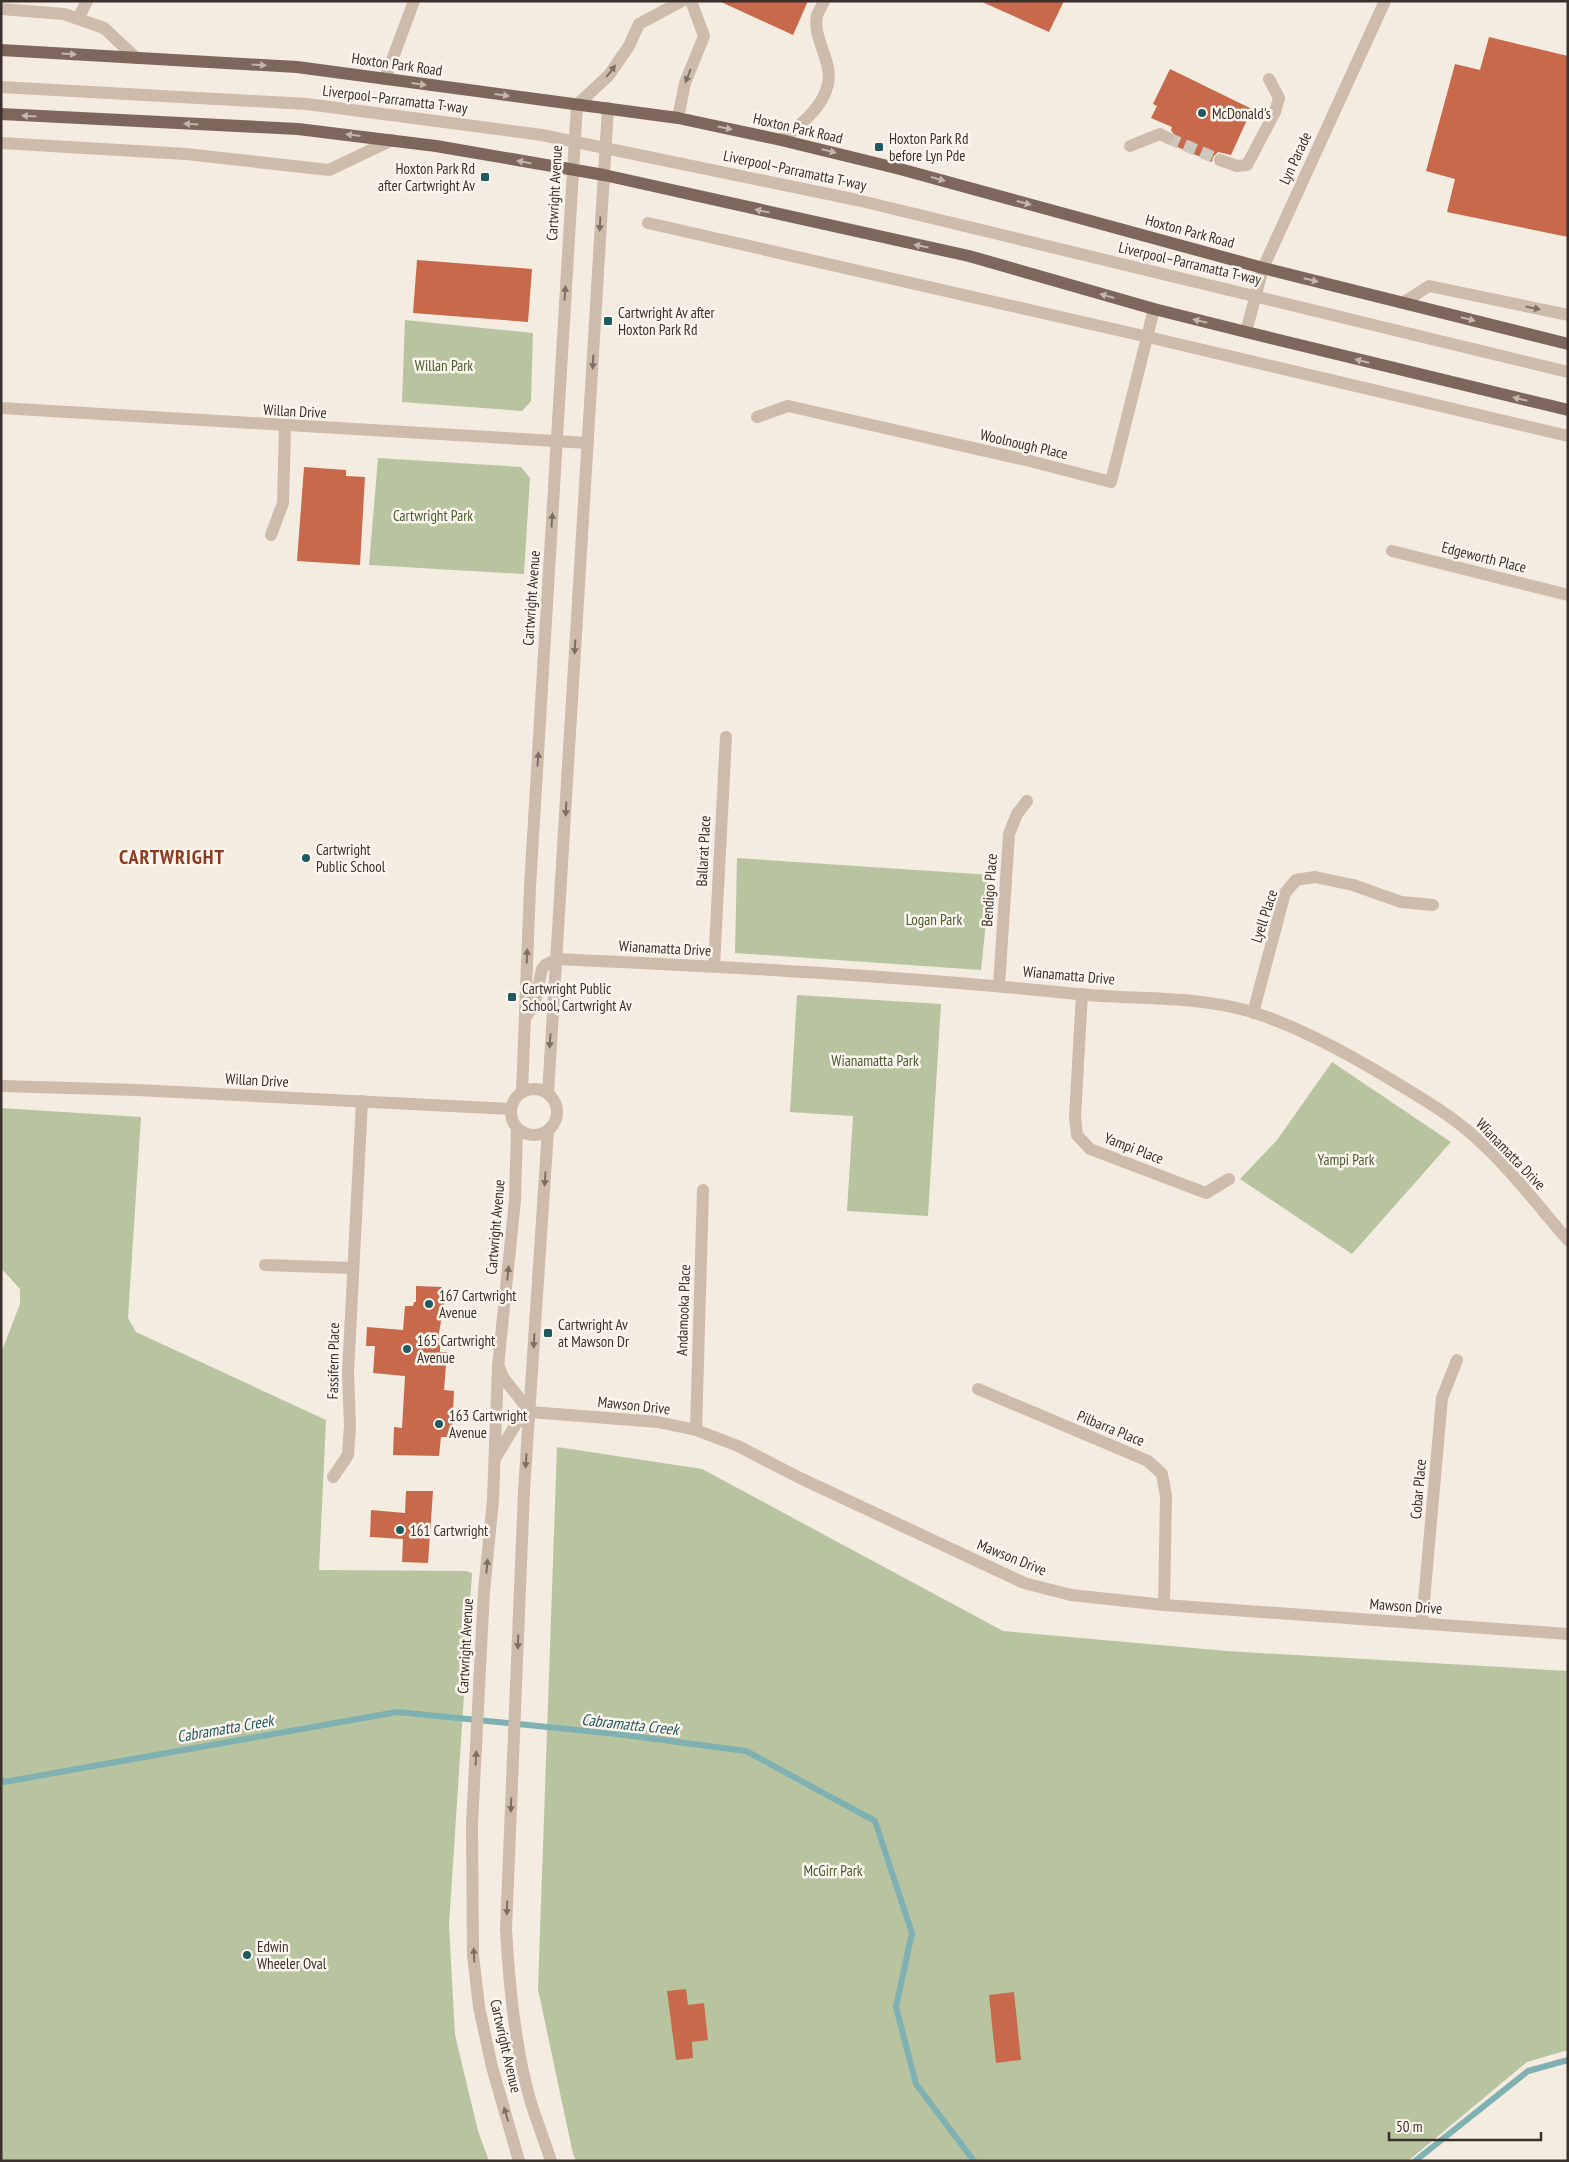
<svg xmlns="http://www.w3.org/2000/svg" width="1569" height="2162" font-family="'PT Sans Narrow',sans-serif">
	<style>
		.green { fill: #b8c4a0 }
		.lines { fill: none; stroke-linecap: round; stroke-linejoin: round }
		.stream { stroke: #7fb0b2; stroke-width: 6 }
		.building { fill: #c8694b }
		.minor-tunnel { stroke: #cfc6bd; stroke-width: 12; stroke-dasharray: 12 6; stroke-linecap: butt }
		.minor { stroke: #cdbbac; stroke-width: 12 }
		.major { stroke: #7d675c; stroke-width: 12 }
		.oneway { fill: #c2b5ac }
		.oneway2 { fill: #7d6f65 }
		.poi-dot { fill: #1f5a5e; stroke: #fbf5ee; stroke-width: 2 }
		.labels { text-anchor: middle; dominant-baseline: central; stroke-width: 5; stroke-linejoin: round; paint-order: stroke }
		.street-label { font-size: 15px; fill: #3b302b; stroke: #fbf5ee }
		.poi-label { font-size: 15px; fill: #3b302b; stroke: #fbf5ee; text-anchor: start }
		.park-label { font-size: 15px; fill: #4a5a2e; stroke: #fbf5ee }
		.water-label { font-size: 16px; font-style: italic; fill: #1f5a5e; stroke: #fbf5ee }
		.district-label { font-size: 20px; font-weight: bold; letter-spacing: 1px; fill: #8c3b22; stroke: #fbf5ee }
	</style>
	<rect width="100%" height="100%" fill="#f4ebe1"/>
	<!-- green -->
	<g class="green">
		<path d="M405,320L533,333L531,401L522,411L402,402Z"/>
		<path d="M378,458L521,467L530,478L524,574L369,565Z"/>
		<path d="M737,858L991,875L981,970L735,953Z"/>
		<path d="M797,995L941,1004L928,1216L847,1211L853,1116L790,1112Z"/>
		<path d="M1332,1062L1451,1142L1352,1254L1240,1179L1277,1140Z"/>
		<path d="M1,1108L141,1117L128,1318L136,1332L326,1420L319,1570L466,1571L472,1573L449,1925L455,2035L478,2131L489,2161H1V1353L20,1304V1289L1,1268Z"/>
		<path d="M557,1447L702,1469L1003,1631L1227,1651L1568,1671V2050L1527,2062L1408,2161H576L573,2154L538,1989Z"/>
	</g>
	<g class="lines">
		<!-- stream -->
		<g class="stream">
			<path d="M1,1780L4,1782L397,1712L617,1734L746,1751L875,1821L912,1933L896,2007L916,2084L974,2161"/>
			<path d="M1415,2161L1528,2071L1568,2060"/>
		</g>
	</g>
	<!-- building -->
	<g class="building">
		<path d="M719,1H808L793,35Z"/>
		<path d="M980,1H1064L1049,32Z"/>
		<path d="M1489,37L1568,56V237L1447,212L1455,179L1426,171L1455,64L1480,70Z"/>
		<path d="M1170,69L1252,109L1231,155L1218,152L1213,157L1212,162L1173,145L1176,138L1171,130L1172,127L1151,118L1157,106L1153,104Z"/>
		<path d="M417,260L532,269L528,322L413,313Z"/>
		<path d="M304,467L346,470V476L365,477L360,565L297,561Z"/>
		<path d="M416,1286L442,1287L441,1299H445L438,1338H440V1352H447L444,1390L454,1391L452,1437H441L439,1456L393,1455L394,1427L402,1428L405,1376L373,1373L375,1346H366L367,1327L403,1330L405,1306H413L414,1302H416Z"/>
		<path d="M406,1491H433L428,1563L402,1562L403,1539L370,1537L371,1510L405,1513Z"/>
		<path d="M686,1989L688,2005L704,2003L708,2040L692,2042L693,2058L676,2060L667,1991Z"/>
		<path d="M1014,1992L1021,2060L996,2063L989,1995Z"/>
	</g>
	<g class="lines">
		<!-- minor-tunnel -->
		<path class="minor-tunnel" d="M1168,138L1220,160"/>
		<!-- minor -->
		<g class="minor">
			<path d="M1,9L64,14L104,28L136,58"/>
			<path d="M78,19L87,1"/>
			<path d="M385,79L414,1"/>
			<path d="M1,87L307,104L542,135L857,200L1568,372"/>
			<path d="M678,118L685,83L704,36L691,1"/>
			<path d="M781,140C799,126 823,108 828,84C833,61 812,38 817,15C819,11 822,6 824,1"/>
			<path d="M1,143L186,154L329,170L392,140"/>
			<path d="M1130,146L1160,134L1168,138"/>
			<path d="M1220,160L1237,166L1247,165L1275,112L1279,98L1269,79"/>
			<path d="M648,223L1148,337L1568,436"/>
			<path d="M1404,302L1429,286L1568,315"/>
			<path d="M1246,332L1263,268L1385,1"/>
			<path d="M1,408L588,443"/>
			<path d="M757,417L788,406L1030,461L1111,482L1154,309"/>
			<path d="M271,535L283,503L285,427"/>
			<path d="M1392,551L1568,595"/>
			<path d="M714,966L726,737"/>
			<path d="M999,985L1009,834L1017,814L1027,801"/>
			<path d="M1082,994L1075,1117L1077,1135L1090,1149L1206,1193L1229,1179"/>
			<path d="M1253,1013L1285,893L1296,880L1315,877L1353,885L1401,902L1433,905"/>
			<path d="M526,1016L534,1006L542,969L545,965L557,959C730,967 904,976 1077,994C1136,1000 1195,995 1252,1012C1302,1028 1350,1055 1395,1082C1423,1099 1452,1116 1476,1138C1510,1168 1538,1206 1568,1240"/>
			<path d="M1,1086L137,1090L511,1109"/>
			<circle cx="534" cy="1112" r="23"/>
			<path d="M522,1092L530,887L577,105L609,75L629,46L639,24L682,1"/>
			<path d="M548,1094L608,108"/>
			<path d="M517,1128L515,1200L498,1366L493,1500L484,1591L472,1824L473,1955L479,2007L492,2067L519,2161"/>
			<path d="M548,1130L524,1491L506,1929C509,1985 515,2049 531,2103C537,2122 545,2142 551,2161"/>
			<path d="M265,1265L353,1268"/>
			<path d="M499,1367L503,1377L530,1412"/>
			<path d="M978,1389L1148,1461L1162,1474L1166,1496L1164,1605"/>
			<path d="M530,1412L658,1422L696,1430L738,1446L800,1478L1024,1583L1071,1595L1164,1605L1568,1634"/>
			<path d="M696,1430L703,1190"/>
			<path d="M496,1457L516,1424L530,1412"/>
			<path d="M333,1477L348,1455L350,1426L348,1373L362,1101"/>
			<path d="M1422,1623L1442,1398L1457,1360"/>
		</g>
		<!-- major -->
		<g class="major">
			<path d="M1,50L297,67L678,118L781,140L900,169L1263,268L1568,344"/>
			<path d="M1,114L298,129L436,146L604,175L969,256L1154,309L1246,332L1568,410"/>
		</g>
	</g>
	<!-- one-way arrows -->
	<defs><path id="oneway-solid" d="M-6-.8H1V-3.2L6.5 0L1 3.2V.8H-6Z" transform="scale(1.25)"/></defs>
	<g class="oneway">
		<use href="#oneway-solid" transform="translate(69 54) rotate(3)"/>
		<use href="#oneway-solid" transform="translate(259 65) rotate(3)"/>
		<use href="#oneway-solid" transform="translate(419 84) rotate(8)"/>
		<use href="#oneway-solid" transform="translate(502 95) rotate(8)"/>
		<use href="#oneway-solid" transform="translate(29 116) rotate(-177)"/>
		<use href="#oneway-solid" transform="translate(191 124) rotate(-177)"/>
		<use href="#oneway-solid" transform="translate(725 128) rotate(12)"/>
		<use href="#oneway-solid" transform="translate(353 135) rotate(-173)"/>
		<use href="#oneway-solid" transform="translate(829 151) rotate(14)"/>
		<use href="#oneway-solid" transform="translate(524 162) rotate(-169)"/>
		<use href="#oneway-solid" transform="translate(938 179) rotate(15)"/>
		<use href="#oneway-solid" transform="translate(1024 203) rotate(15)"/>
		<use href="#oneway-solid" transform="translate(762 211) rotate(-168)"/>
		<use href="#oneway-solid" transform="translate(921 246) rotate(-168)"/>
		<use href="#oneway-solid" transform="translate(1311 280) rotate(14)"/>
		<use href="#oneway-solid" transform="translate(1107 296) rotate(-164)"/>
		<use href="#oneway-solid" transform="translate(1468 319) rotate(14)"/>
		<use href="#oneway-solid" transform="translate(1200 321) rotate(-166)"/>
		<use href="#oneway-solid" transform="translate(1362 361) rotate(-166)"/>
		<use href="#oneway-solid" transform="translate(1520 399) rotate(-166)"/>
	</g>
	<g class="oneway2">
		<use href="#oneway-solid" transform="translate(611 71) rotate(-52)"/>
		<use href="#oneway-solid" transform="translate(688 76) rotate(111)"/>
		<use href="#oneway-solid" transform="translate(600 224) rotate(93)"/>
		<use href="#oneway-solid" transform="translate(565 293) rotate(-86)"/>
		<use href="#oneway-solid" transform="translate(1533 308) rotate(12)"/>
		<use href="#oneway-solid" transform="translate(593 362) rotate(93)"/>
		<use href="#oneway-solid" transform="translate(552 520) rotate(-86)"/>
		<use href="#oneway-solid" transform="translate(575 647) rotate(93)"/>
		<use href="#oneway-solid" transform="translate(538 759) rotate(-86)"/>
		<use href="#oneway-solid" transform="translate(566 809) rotate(93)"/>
		<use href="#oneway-solid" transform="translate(527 956) rotate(-88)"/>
		<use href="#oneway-solid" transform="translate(550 1041) rotate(94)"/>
		<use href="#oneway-solid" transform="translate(545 1179) rotate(94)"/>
		<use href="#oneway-solid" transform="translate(508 1273) rotate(-84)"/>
		<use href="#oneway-solid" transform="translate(534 1341) rotate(93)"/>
		<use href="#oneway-solid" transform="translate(526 1461) rotate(94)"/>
		<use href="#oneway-solid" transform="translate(487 1566) rotate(-85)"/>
		<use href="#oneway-solid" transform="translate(518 1642) rotate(92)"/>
		<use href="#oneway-solid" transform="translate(476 1758) rotate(-87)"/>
		<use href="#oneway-solid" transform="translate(511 1805) rotate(92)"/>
		<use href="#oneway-solid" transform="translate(507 1908) rotate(92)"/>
		<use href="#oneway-solid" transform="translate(474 1955) rotate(-93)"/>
		<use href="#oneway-solid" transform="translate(506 2114) rotate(-106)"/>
	</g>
	<!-- markers -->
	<g class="poi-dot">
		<circle cx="1202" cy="113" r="5"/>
		<rect x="874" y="142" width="10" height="10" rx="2.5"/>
		<rect x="480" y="172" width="10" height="10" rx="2.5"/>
		<rect x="603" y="316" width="10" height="10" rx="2.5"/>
		<circle cx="306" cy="858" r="5"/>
		<rect x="507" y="992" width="10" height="10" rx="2.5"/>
		<circle cx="429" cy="1304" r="5"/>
		<rect x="543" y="1328" width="10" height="10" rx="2.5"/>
		<circle cx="407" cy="1349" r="5"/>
		<circle cx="439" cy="1424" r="5"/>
		<circle cx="400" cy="1530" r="5"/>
		<circle cx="247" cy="1955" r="5"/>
	</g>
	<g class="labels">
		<!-- street labels -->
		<g class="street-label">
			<text transform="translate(397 64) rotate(8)">Hoxton Park Road</text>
			<text transform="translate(395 99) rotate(7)">Liverpool–Parramatta T-way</text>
			<text transform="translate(798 128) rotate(13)">Hoxton Park Road</text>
			<text transform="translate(1295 158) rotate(-65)">Lyn Parade</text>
			<text transform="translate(795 170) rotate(12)">Liverpool–Parramatta T-way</text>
			<text transform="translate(554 193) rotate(-87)">Cartwright Avenue</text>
			<text transform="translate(1190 231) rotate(15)">Hoxton Park Road</text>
			<text transform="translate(1190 263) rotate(13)">Liverpool–Parramatta T-way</text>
			<text transform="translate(295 411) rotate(3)">Willan Drive</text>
			<text transform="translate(1024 444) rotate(13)">Woolnough Place</text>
			<text transform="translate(1484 557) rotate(14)">Edgeworth Place</text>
			<text transform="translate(531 598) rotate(-86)">Cartwright Avenue</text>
			<text transform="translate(703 851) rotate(-87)">Ballarat Place</text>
			<text transform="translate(989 890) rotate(-86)">Bendigo Place</text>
			<text transform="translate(1264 916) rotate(-72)">Lyell Place</text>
			<text transform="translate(665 948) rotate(3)">Wianamatta Drive</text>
			<text transform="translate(1069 975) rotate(5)">Wianamatta Drive</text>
			<text transform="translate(257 1080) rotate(3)">Willan Drive</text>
			<text transform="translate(1134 1148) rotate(21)">Yampi Place</text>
			<text transform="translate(1511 1154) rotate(46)">Wianamatta Drive</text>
			<text transform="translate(495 1227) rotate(-85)">Cartwright Avenue</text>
			<text transform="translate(683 1310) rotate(-88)">Andamooka Place</text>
			<text transform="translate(333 1361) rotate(-89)">Fassifern Place</text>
			<text transform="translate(634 1405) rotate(6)">Mawson Drive</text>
			<text transform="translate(1111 1428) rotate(22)">Pilbarra Place</text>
			<text transform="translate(1418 1489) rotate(-85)">Cobar Place</text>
			<text transform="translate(1012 1557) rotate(22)">Mawson Drive</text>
			<text transform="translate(1406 1606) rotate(4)">Mawson Drive</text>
			<text transform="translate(465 1646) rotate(-87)">Cartwright Avenue</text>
			<text transform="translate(506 2046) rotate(77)">Cartwright Avenue</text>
		</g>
		<!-- poi labels -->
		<g class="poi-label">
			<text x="1212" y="113">McDonald's</text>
			<text x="889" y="138">Hoxton Park Rd<tspan x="889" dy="17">before Lyn Pde</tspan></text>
			<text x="475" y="168" text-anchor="end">Hoxton Park Rd<tspan x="475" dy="17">after Cartwright Av</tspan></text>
			<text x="618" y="312">Cartwright Av after<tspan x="618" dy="17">Hoxton Park Rd</tspan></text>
			<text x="316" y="849">Cartwright<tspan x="316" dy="17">Public School</tspan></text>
			<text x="522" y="988">Cartwright Public<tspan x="522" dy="17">School, Cartwright Av</tspan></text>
			<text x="439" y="1295">167 Cartwright<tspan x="439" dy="17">Avenue</tspan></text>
			<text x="558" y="1324">Cartwright Av<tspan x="558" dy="17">at Mawson Dr</tspan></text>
			<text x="417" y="1340">165 Cartwright<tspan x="417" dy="17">Avenue</tspan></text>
			<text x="449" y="1415">163 Cartwright<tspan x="449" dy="17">Avenue</tspan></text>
			<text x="410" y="1530">161 Cartwright</text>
			<text x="257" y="1946">Edwin<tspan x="257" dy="17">Wheeler Oval</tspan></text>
		</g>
		<!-- park labels -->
		<g class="park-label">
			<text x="444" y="365">Willan Park</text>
			<text x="433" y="515">Cartwright Park</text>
			<text x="934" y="919">Logan Park</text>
			<text x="875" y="1060">Wianamatta Park</text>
			<text x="1346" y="1159">Yampi Park</text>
			<text x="833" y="1870">McGirr Park</text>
		</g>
		<!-- water labels -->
		<g class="water-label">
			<text transform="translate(630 1724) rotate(6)">Cabramatta Creek</text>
			<text transform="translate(225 1728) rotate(-10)">Cabramatta Creek</text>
		</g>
		<!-- district labels -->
		<g class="district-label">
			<text x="172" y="857">CARTWRIGHT</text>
		</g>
	</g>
	<!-- border -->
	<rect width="1569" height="2162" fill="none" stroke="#3b302b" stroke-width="5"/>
	<!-- scale -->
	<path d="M1389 2132v8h152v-8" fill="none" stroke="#3b302b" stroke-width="2.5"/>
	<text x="1396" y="2132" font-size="15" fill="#3b302b" stroke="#fbf5ee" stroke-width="4" paint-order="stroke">50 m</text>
</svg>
